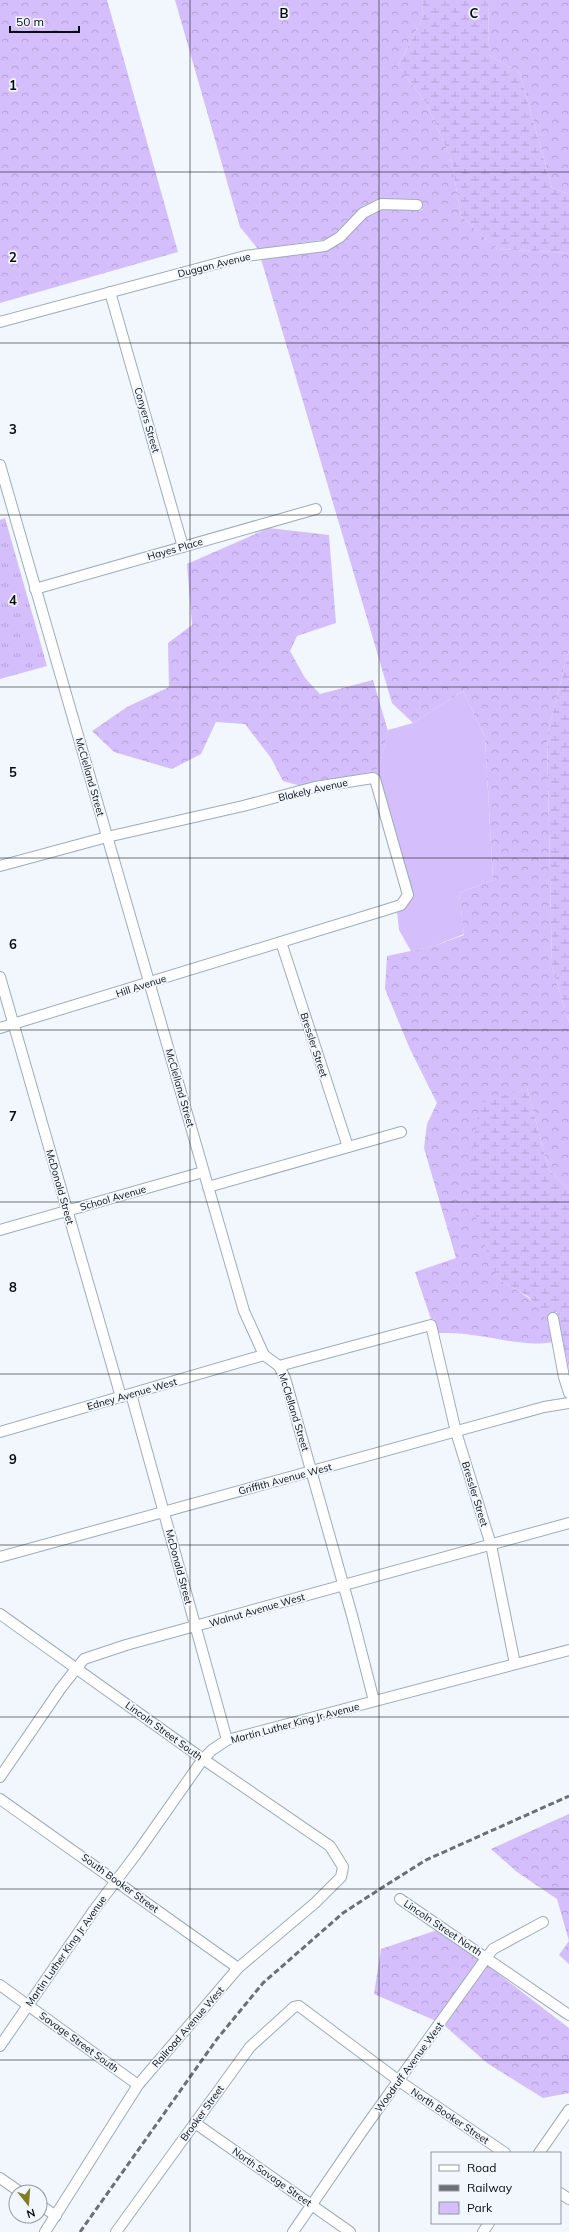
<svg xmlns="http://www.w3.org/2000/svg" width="569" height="2232" font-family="Mulish,sans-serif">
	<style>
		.green { fill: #d5befc }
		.forest { fill: url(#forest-crowns) }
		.wetland { fill: url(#wetland-marsh) }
		.park { fill: url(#park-tufts) }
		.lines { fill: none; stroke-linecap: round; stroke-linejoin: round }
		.street-casing { stroke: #9eacb9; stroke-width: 12 }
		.street { stroke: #fff; stroke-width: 10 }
		.rail { stroke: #6c7076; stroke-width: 3; stroke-dasharray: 6 3; stroke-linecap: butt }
		.grid { fill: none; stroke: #080c11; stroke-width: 1; stroke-opacity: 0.55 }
		.labels { text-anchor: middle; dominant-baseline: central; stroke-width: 3.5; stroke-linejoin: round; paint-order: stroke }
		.street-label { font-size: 10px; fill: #080c11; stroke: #f1f7fd }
		.grid-label { font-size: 13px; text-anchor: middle; font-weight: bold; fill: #080c11; stroke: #f1f7fd; stroke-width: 3.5; stroke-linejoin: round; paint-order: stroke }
	</style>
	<defs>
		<pattern id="forest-crowns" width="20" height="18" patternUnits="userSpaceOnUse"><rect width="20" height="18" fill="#d5befc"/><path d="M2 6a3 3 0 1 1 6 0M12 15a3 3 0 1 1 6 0" fill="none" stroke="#b5a2d7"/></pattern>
		<pattern id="wetland-marsh" width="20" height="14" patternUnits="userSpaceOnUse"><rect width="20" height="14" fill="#d5befc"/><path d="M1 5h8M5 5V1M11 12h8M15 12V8" fill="none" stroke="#b5a2d7"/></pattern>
		<pattern id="park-tufts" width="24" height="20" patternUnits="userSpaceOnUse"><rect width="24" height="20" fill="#d5befc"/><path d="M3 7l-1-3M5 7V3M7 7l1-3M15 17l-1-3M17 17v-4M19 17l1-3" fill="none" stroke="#b5a2d7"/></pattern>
	</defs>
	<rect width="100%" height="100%" fill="#f1f7fd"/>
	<!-- green -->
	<path class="green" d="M463,691L485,737L493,880L459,893L464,934L434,946L411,951L399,930L397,911C407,908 413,901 412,890L380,778L374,773H366L379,768L388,730L413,723Z"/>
	<!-- forest -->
	<g class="forest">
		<path d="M0,0H107L178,252L0,303Z"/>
		<path d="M175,0H422L423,17L398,66L426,103L451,158L461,216L497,249L569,253V649L547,735L552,967L569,1022V1190L549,1170L527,1088L498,1279C529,1297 546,1305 553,1342C525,1347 499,1338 472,1335C461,1333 449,1333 438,1333L434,1319H431L415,1272L456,1258L424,1148L427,1124L437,1103L410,1049L385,989L387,956L434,946L464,935L459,893L493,880L485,737L463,691L413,723L392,703L261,259L326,251C350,242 361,214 382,209C393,206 408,212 422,210L420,200L379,199L360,209L329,239L258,249L240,227Z"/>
		<path d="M488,0H569V194L552,188L520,73L489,55Z"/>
		<path d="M269,528L329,535L336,623L297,636L290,651L305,678L320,694L373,680L388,731L379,768L366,773L301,786L283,781L271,758L245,724L216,722L201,754L172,769L114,752L92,731L127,707L169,687L168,643L192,625L187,564Z"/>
		<path d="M569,1814V1964L559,1955L569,1941L557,1899L517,1872L491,1849Z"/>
		<path d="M437,1930L479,1959L436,2021L374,1994L381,1949Z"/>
		<path d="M487,1965L569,2028V2093L543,2098L487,2063L445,2026Z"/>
	</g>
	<!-- wetland -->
	<g class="wetland">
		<path d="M422,0H488L489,55L520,73L552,188L569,194V253L497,249L461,216L451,158L426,103L398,66L423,17Z"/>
		<path d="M569,649V1022L552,967L547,735Z"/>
		<path d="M527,1088L549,1170L569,1190V1369L557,1312L548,1314L549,1324L529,1297L498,1279L480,1233L471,1196L469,1169L480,1103Z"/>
	</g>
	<!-- park -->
	<path class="park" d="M5,518L47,666L0,679V520Z"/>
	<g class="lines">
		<defs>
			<g id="street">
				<path d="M110,292L183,547"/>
				<path d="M0,322L245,256L325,246L340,237L363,213L381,204L417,205"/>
				<path d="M0,465L244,1311L264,1355L279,1366L285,1378L353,1619L374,1701"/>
				<path d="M35,589L316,509"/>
				<path d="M0,866L107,837L243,806L315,787L373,778L375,779L408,895L401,905L382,911L0,1028"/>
				<path d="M281,942L348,1147"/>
				<path d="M0,977L121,1397"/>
				<path d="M208,1187L401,1132"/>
				<path d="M0,1230L203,1172"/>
				<path d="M553,1318L564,1377L569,1393"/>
				<path d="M279,1366L431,1325L456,1432L491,1545L515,1664"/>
				<path d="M131,1394L227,1740"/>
				<path d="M0,1432L264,1355"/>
				<path d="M0,1557L544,1407L569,1403"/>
				<path d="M0,1614L203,1759L330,1846L343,1867L341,1877L315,1903L238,1968L138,2085L45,2232"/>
				<path d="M0,1777L61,1688L84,1659L126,1645L569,1523"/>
				<path d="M0,1799L238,1968"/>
				<path d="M400,1899L569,2015"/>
				<path d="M0,1985L138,2085"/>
				<path d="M0,2046L94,1910L137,1853L203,1759L212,1750L227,1740L569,1650"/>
				<path d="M195,2123L350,2232"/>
				<path d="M539,2153L569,2110"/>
				<path d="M0,2178L20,2192"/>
				<path d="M560,2193L569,2199"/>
				<path d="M40,2205L56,2216"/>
				<path d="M116,2232L250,2047L294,2007L299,2006L399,2081L505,2153"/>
				<path d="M293,2232L363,2130L487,1957L493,1949L543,1922"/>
				<path d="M483,2232L489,2223"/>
			</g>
		</defs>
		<!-- street casing -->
		<use href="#street" class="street-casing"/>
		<!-- street -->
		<use href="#street" class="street"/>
		<!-- rail -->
		<path class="rail" d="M80,2232L217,2039L263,1983L343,1913L383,1887L426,1860L569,1796"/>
	</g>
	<!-- grid -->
	<path class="grid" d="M190,0V2232M379,0V2232M0,172H569M0,343H569M0,515H569M0,687H569M0,858H569M0,1030H569M0,1202H569M0,1374H569M0,1545H569M0,1717H569M0,1889H569M0,2060H569"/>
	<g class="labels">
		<!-- street labels -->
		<g class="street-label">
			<text transform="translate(214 265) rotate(-14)">Duggan Avenue</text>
			<text transform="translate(147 420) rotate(74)">Conyers Street</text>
			<text transform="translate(175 549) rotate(-16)">Hayes Place</text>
			<text transform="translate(90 777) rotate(74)">McClelland Street</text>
			<text transform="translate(313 790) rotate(-13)">Blakely Avenue</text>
			<text transform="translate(141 986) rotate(-18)">Hill Avenue</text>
			<text transform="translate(314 1045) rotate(72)">Bressler Street</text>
			<text transform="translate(180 1088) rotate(74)">McClelland Street</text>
			<text transform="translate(60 1187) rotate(74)">McDonald Street</text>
			<text transform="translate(113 1198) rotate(-16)">School Avenue</text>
			<text transform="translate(132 1394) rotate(-16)">Edney Avenue West</text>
			<text transform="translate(294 1412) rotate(73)">McClelland Street</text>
			<text transform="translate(285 1479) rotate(-15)">Griffith Avenue West</text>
			<text transform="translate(475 1494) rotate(73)">Bressler Street</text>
			<text transform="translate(179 1567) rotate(75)">McDonald Street</text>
			<text transform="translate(257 1610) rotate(-16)">Walnut Avenue West</text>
			<text transform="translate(295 1723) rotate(-15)">Martin Luther King Jr Avenue</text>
			<text transform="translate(164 1731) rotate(36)">Lincoln Street South</text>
			<text transform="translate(120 1883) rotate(36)">South Booker Street</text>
			<text transform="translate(443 1928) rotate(34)">Lincoln Street North</text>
			<text transform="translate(66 1951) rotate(-55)">Martin Luther King Jr Avenue</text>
			<text transform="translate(188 2027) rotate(-49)">Railroad Avenue West</text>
			<text transform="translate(79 2042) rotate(36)">Savage Street South</text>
			<text transform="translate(409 2067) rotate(-54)">Woodruff Avenue West</text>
			<text transform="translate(202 2113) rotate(-54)">Brooker Street</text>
			<text transform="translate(450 2116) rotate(34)">North Booker Street</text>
			<text transform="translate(272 2177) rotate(35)">North Savage Street</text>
		</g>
	</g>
	<g class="grid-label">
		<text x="284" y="18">B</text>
		<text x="474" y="18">C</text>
		<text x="13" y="90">1</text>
		<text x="13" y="262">2</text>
		<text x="13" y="434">3</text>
		<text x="13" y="605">4</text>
		<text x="13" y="777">5</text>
		<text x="13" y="949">6</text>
		<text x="13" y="1121">7</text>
		<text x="13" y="1292">8</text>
		<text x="13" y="1464">9</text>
	</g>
	<!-- legend -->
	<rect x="431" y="2152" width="130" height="72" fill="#f1f7fd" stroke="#94999f"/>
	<rect x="439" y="2165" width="20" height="6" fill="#ffffff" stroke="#94999f"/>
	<text x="467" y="2172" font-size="12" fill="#080c11">Road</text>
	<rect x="439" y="2185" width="20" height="6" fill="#6c7076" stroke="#94999f"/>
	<text x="467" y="2192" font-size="12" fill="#080c11">Railway</text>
	<rect x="439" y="2202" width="20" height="12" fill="url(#park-tufts)" stroke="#94999f"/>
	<text x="467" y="2212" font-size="12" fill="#080c11">Park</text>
	<!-- north arrow -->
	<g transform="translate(28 2204) rotate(163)"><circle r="19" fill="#f1f7fd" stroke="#94999f"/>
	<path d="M0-3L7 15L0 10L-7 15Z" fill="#7f7e27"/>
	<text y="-6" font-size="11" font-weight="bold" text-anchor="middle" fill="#080c11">N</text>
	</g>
	<!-- scale -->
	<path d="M10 26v6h69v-6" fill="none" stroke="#080c11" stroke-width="2"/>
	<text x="16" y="26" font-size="12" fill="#080c11" stroke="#f1f7fd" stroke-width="3" paint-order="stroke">50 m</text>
</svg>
